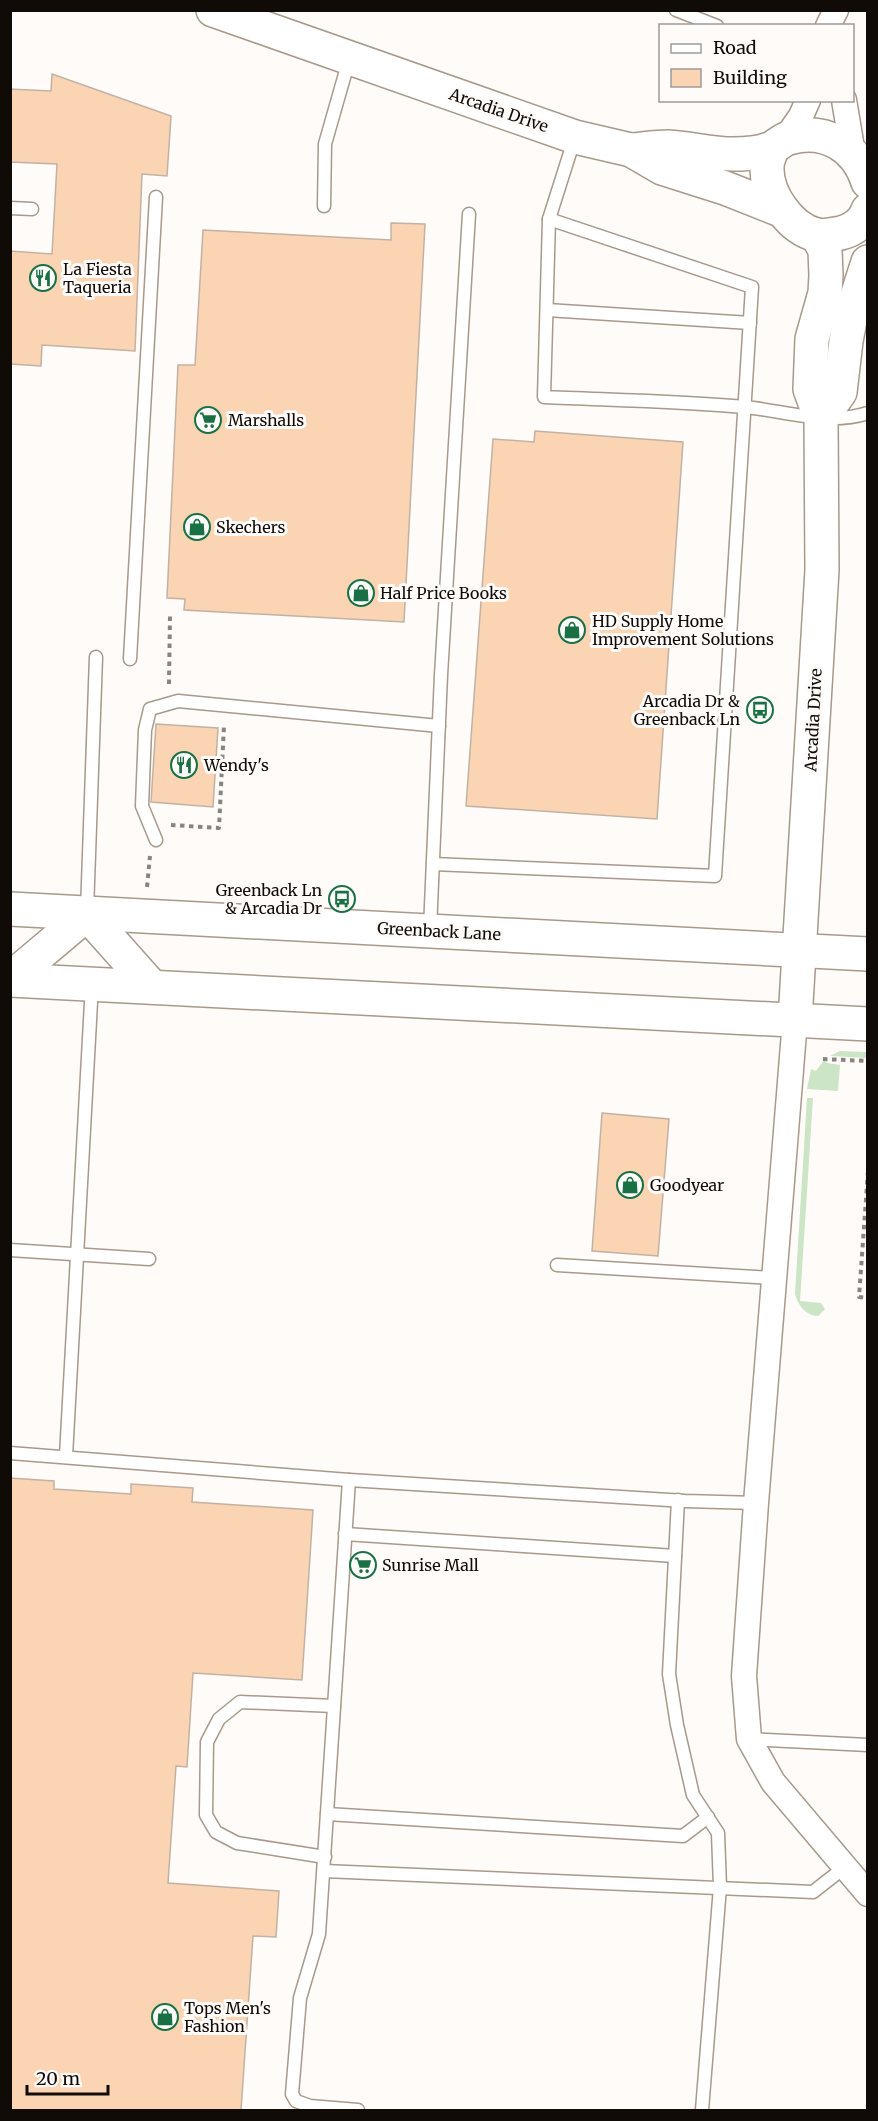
<svg xmlns="http://www.w3.org/2000/svg" width="878" height="2121" font-family="Merriweather,serif">
	<style>
		.green { fill: #cce5c6 }
		.building { fill: #fad4b3; stroke: #c2b2a4; stroke-width: 1.5 }
		.lines { fill: none; stroke-linecap: round; stroke-linejoin: round }
		.lane-casing { stroke: #a8998b; stroke-width: 15 }
		.street-casing { stroke: #a8998b; stroke-width: 27 }
		.secondary-casing { stroke: #a8998b; stroke-width: 36 }
		.primary-casing { stroke: #a8998b; stroke-width: 36 }
		.path { stroke: #888480; stroke-width: 4; stroke-dasharray: 4.5 4.5; stroke-linecap: butt }
		.lane { stroke: #fff; stroke-width: 12 }
		.street { stroke: #fff; stroke-width: 24 }
		.secondary { stroke: #fff; stroke-width: 33 }
		.primary { stroke: #fff; stroke-width: 33 }
		.labels { text-anchor: middle; dominant-baseline: central; stroke-width: 6; stroke-linejoin: round; paint-order: stroke }
		.street-label { font-size: 16px; fill: #100b07; stroke: #fefbf8 }
		.poi-label { font-size: 16px; fill: #100b07; stroke: #fefbf8; text-anchor: start }
	</style>
	<rect width="100%" height="100%" fill="#fefbf8"/>
	<!-- green -->
	<g class="green">
		<path d="M840,1051L867,1052V1058L830,1056Z"/>
		<path d="M824,1060L827,1063L840,1065L838,1091L807,1089L811,1069L816,1071Z"/>
		<path d="M807,1098H813L800,1301L821,1303L825,1309L818,1316C806,1316 798,1305 795,1294Z"/>
	</g>
	<!-- building -->
	<g class="building">
		<path d="M52,74L171,116L167,176L142,174L135,351L42,345L41,366L10,364V251L52,254L57,164L10,162V89L51,91Z"/>
		<path d="M391,223L425,224L404,622L184,610L185,599L167,598L178,365H195L203,230L391,240Z"/>
		<path d="M535,431L683,442L657,819L466,806L493,439L534,442Z"/>
		<path d="M156,724L218,728L213,807L151,802Z"/>
		<path d="M602,1113L669,1119L658,1256L592,1251Z"/>
		<path d="M10,1478L54,1481V1489L131,1494V1484L193,1488L192,1502L313,1510L302,1680L193,1673L187,1767L176,1766L168,1883L279,1891L276,1937L253,1936L241,2110H10Z"/>
	</g>
	<g class="lines">
		<defs>
			<g id="lane">
				<path d="M676,10L717,26"/>
				<path d="M324,206L325,144L349,60"/>
				<path d="M10,208L32,209"/>
				<path d="M549,219L575,137"/>
				<path d="M547,310L750,323"/>
				<path d="M130,659L156,197"/>
				<path d="M156,840L142,806L145,730L150,709L178,701L439,726"/>
				<path d="M433,864L715,876L752,287L549,219L544,397C611,400 679,401 745,407C786,411 827,426 868,413"/>
				<path d="M87,911L96,657"/>
				<path d="M430,929L441,675L469,214"/>
				<path d="M10,1250L149,1259"/>
				<path d="M557,1265L774,1278"/>
				<path d="M10,1453L349,1480L685,1501L756,1503"/>
				<path d="M66,1456L92,984"/>
				<path d="M349,1480L319,1934L300,1998L292,2094L296,2101L310,2106L358,2110"/>
				<path d="M678,1500L669,1674L677,1725L693,1795L718,1833L720,1887L702,2110"/>
				<path d="M345,1534L675,1556"/>
				<path d="M749,1739L868,1745"/>
				<path d="M327,1814L683,1836L708,1817"/>
				<path d="M325,1857L237,1843L216,1832L206,1815L207,1742L219,1719L240,1702L334,1706"/>
				<path d="M324,1871L813,1892L845,1867"/>
			</g>
			<g id="street">
				<path d="M828,26L836,10"/>
				<path d="M844,100L853,154"/>
				<path d="M785,139L801,116L808,100"/>
				<path d="M795,1020L756,1503L744,1676L749,1739L773,1782L868,1894"/>
			</g>
			<g id="secondary">
				<path d="M213,10L575,137L631,150L662,168L725,188L783,211"/>
				<path d="M772,149C770,155 767,161 767,167C766,194 790,229 817,235C825,237 833,234 841,233C853,230 864,222 868,210"/>
				<path d="M631,150C643,149 656,147 668,147C690,148 711,154 733,154C744,154 759,153 769,149C776,147 781,140 789,138C825,127 857,147 868,182"/>
				<path d="M821,419L840,392L846,341L851,315L868,262"/>
				<path d="M795,1020L822,570L821,419L810,389L812,339L825,293L826,275L825,250L817,235"/>
			</g>
			<g id="primary">
				<path d="M10,909L868,954"/>
				<path d="M87,914L152,987"/>
				<path d="M10,979L87,914"/>
				<path d="M10,980L868,1024"/>
			</g>
		</defs>
		<!-- lane casing -->
		<use href="#lane" class="lane-casing"/>
		<!-- street casing -->
		<use href="#street" class="street-casing"/>
		<!-- secondary casing -->
		<use href="#secondary" class="secondary-casing"/>
		<!-- primary casing -->
		<use href="#primary" class="primary-casing"/>
		<!-- path -->
		<g class="path">
			<path d="M169,684L170,616"/>
			<path d="M171,825L219,828L224,725"/>
			<path d="M147,887L150,856"/>
			<path d="M823,1059L868,1061"/>
			<path d="M868,1171L859,1297L868,1298"/>
		</g>
		<!-- lane -->
		<use href="#lane" class="lane"/>
		<!-- street -->
		<use href="#street" class="street"/>
		<!-- secondary -->
		<use href="#secondary" class="secondary"/>
		<!-- primary -->
		<use href="#primary" class="primary"/>
	</g>
	<!-- icons -->
	<defs>
		<symbol id="restaurant-ring" viewBox="-11 -11 22 22"><circle r="9.5" fill="#fefbf8" stroke="#187044" stroke-width="1.5"/><path d="M-5-6h1v4h1v-4h1v4h1v-4h1v5L-1.5 .5V6h-2V.5L-5-1ZM5-6V6H3V1.5H1.5Q1.5-4 5-6Z" fill="#187044"/></symbol>
		<symbol id="supermarket-ring" viewBox="-11 -11 22 22"><circle r="9.5" fill="#fefbf8" stroke="#187044" stroke-width="1.5"/><path d="M-6-5.5h2.5l.6 2H6L4.5 2H-2.5L-4.4-4H-6ZM-1.5 3.2a1.3 1.3 0 1 0 .1 0ZM3 3.2a1.3 1.3 0 1 0 .1 0Z" fill="#187044"/></symbol>
		<symbol id="shop-ring" viewBox="-11 -11 22 22"><circle r="9.5" fill="#fefbf8" stroke="#187044" stroke-width="1.5"/><path d="M-5-2.5h2.3a2.7 3.5 0 0 1 5.4 0H5L5.5 6h-11ZM-1.5-2.5h3a1.5 2.3 0 0 0-3 0Z" fill="#187044"/></symbol>
		<symbol id="bus-ring" viewBox="-11 -11 22 22"><circle r="9.5" fill="#fefbf8" stroke="#187044" stroke-width="1.5"/><path d="M-5-6H5V4H4V6H2V4H-2V6H-4V4H-5ZM-3.5-4V0h7V-4ZM-3.5 1.2v1.5H-2V1.2ZM2 1.2v1.5H3.5V1.2Z" fill="#187044"/></symbol>
	</defs>
	<g fill-rule="evenodd">
		<use href="#restaurant-ring" x="28" y="263" width="30" height="30"/>
		<use href="#supermarket-ring" x="193" y="405" width="30" height="30"/>
		<use href="#shop-ring" x="182" y="512" width="30" height="30"/>
		<use href="#shop-ring" x="346" y="578" width="30" height="30"/>
		<use href="#shop-ring" x="557" y="615" width="30" height="30"/>
		<use href="#bus-ring" x="745" y="695" width="30" height="30"/>
		<use href="#restaurant-ring" x="169" y="750" width="30" height="30"/>
		<use href="#bus-ring" x="327" y="884" width="30" height="30"/>
		<use href="#shop-ring" x="615" y="1170" width="30" height="30"/>
		<use href="#supermarket-ring" x="348" y="1550" width="30" height="30"/>
		<use href="#shop-ring" x="150" y="2002" width="30" height="30"/>
	</g>
	<g class="labels">
		<!-- street labels -->
		<g class="street-label">
			<text transform="translate(499 110) rotate(19)">Arcadia Drive</text>
			<text transform="translate(813 720) rotate(-87)">Arcadia Drive</text>
			<text transform="translate(439 931) rotate(3)">Greenback Lane</text>
		</g>
		<!-- poi labels -->
		<g class="poi-label">
			<text x="63" y="269">La Fiesta<tspan x="63" dy="18">Taqueria</tspan></text>
			<text x="228" y="420">Marshalls</text>
			<text x="216" y="527">Skechers</text>
			<text x="380" y="593">Half Price Books</text>
			<text x="592" y="621">HD Supply Home<tspan x="592" dy="18">Improvement Solutions</tspan></text>
			<text x="740" y="701" text-anchor="end">Arcadia Dr &amp;<tspan x="740" dy="18">Greenback Ln</tspan></text>
			<text x="204" y="765">Wendy's</text>
			<text x="322" y="890" text-anchor="end">Greenback Ln<tspan x="322" dy="18">&amp; Arcadia Dr</tspan></text>
			<text x="650" y="1185">Goodyear</text>
			<text x="382" y="1565">Sunrise Mall</text>
			<text x="184" y="2008">Tops Men's<tspan x="184" dy="18">Fashion</tspan></text>
		</g>
	</g>
	<!-- border -->
	<rect width="878" height="2121" fill="none" stroke="#100b07" stroke-width="24"/>
	<!-- legend -->
	<rect x="659" y="24" width="195" height="78" fill="#fefbf8" stroke="#9f9b98" stroke-width="1.5"/>
	<rect x="671" y="44" width="30" height="9" fill="#ffffff" stroke="#9f9b98" stroke-width="1.5"/>
	<text x="713" y="54" font-size="18" fill="#100b07">Road</text>
	<rect x="671" y="69" width="30" height="18" fill="#fad4b3" stroke="#9f9b98" stroke-width="1.5"/>
	<text x="713" y="84" font-size="18" fill="#100b07">Building</text>
	<!-- scale -->
	<path d="M27 2085v9h81v-9" fill="none" stroke="#100b07" stroke-width="3"/>
	<text x="36" y="2085" font-size="18" fill="#100b07" stroke="#fefbf8" stroke-width="4.5" paint-order="stroke">20 m</text>
</svg>
